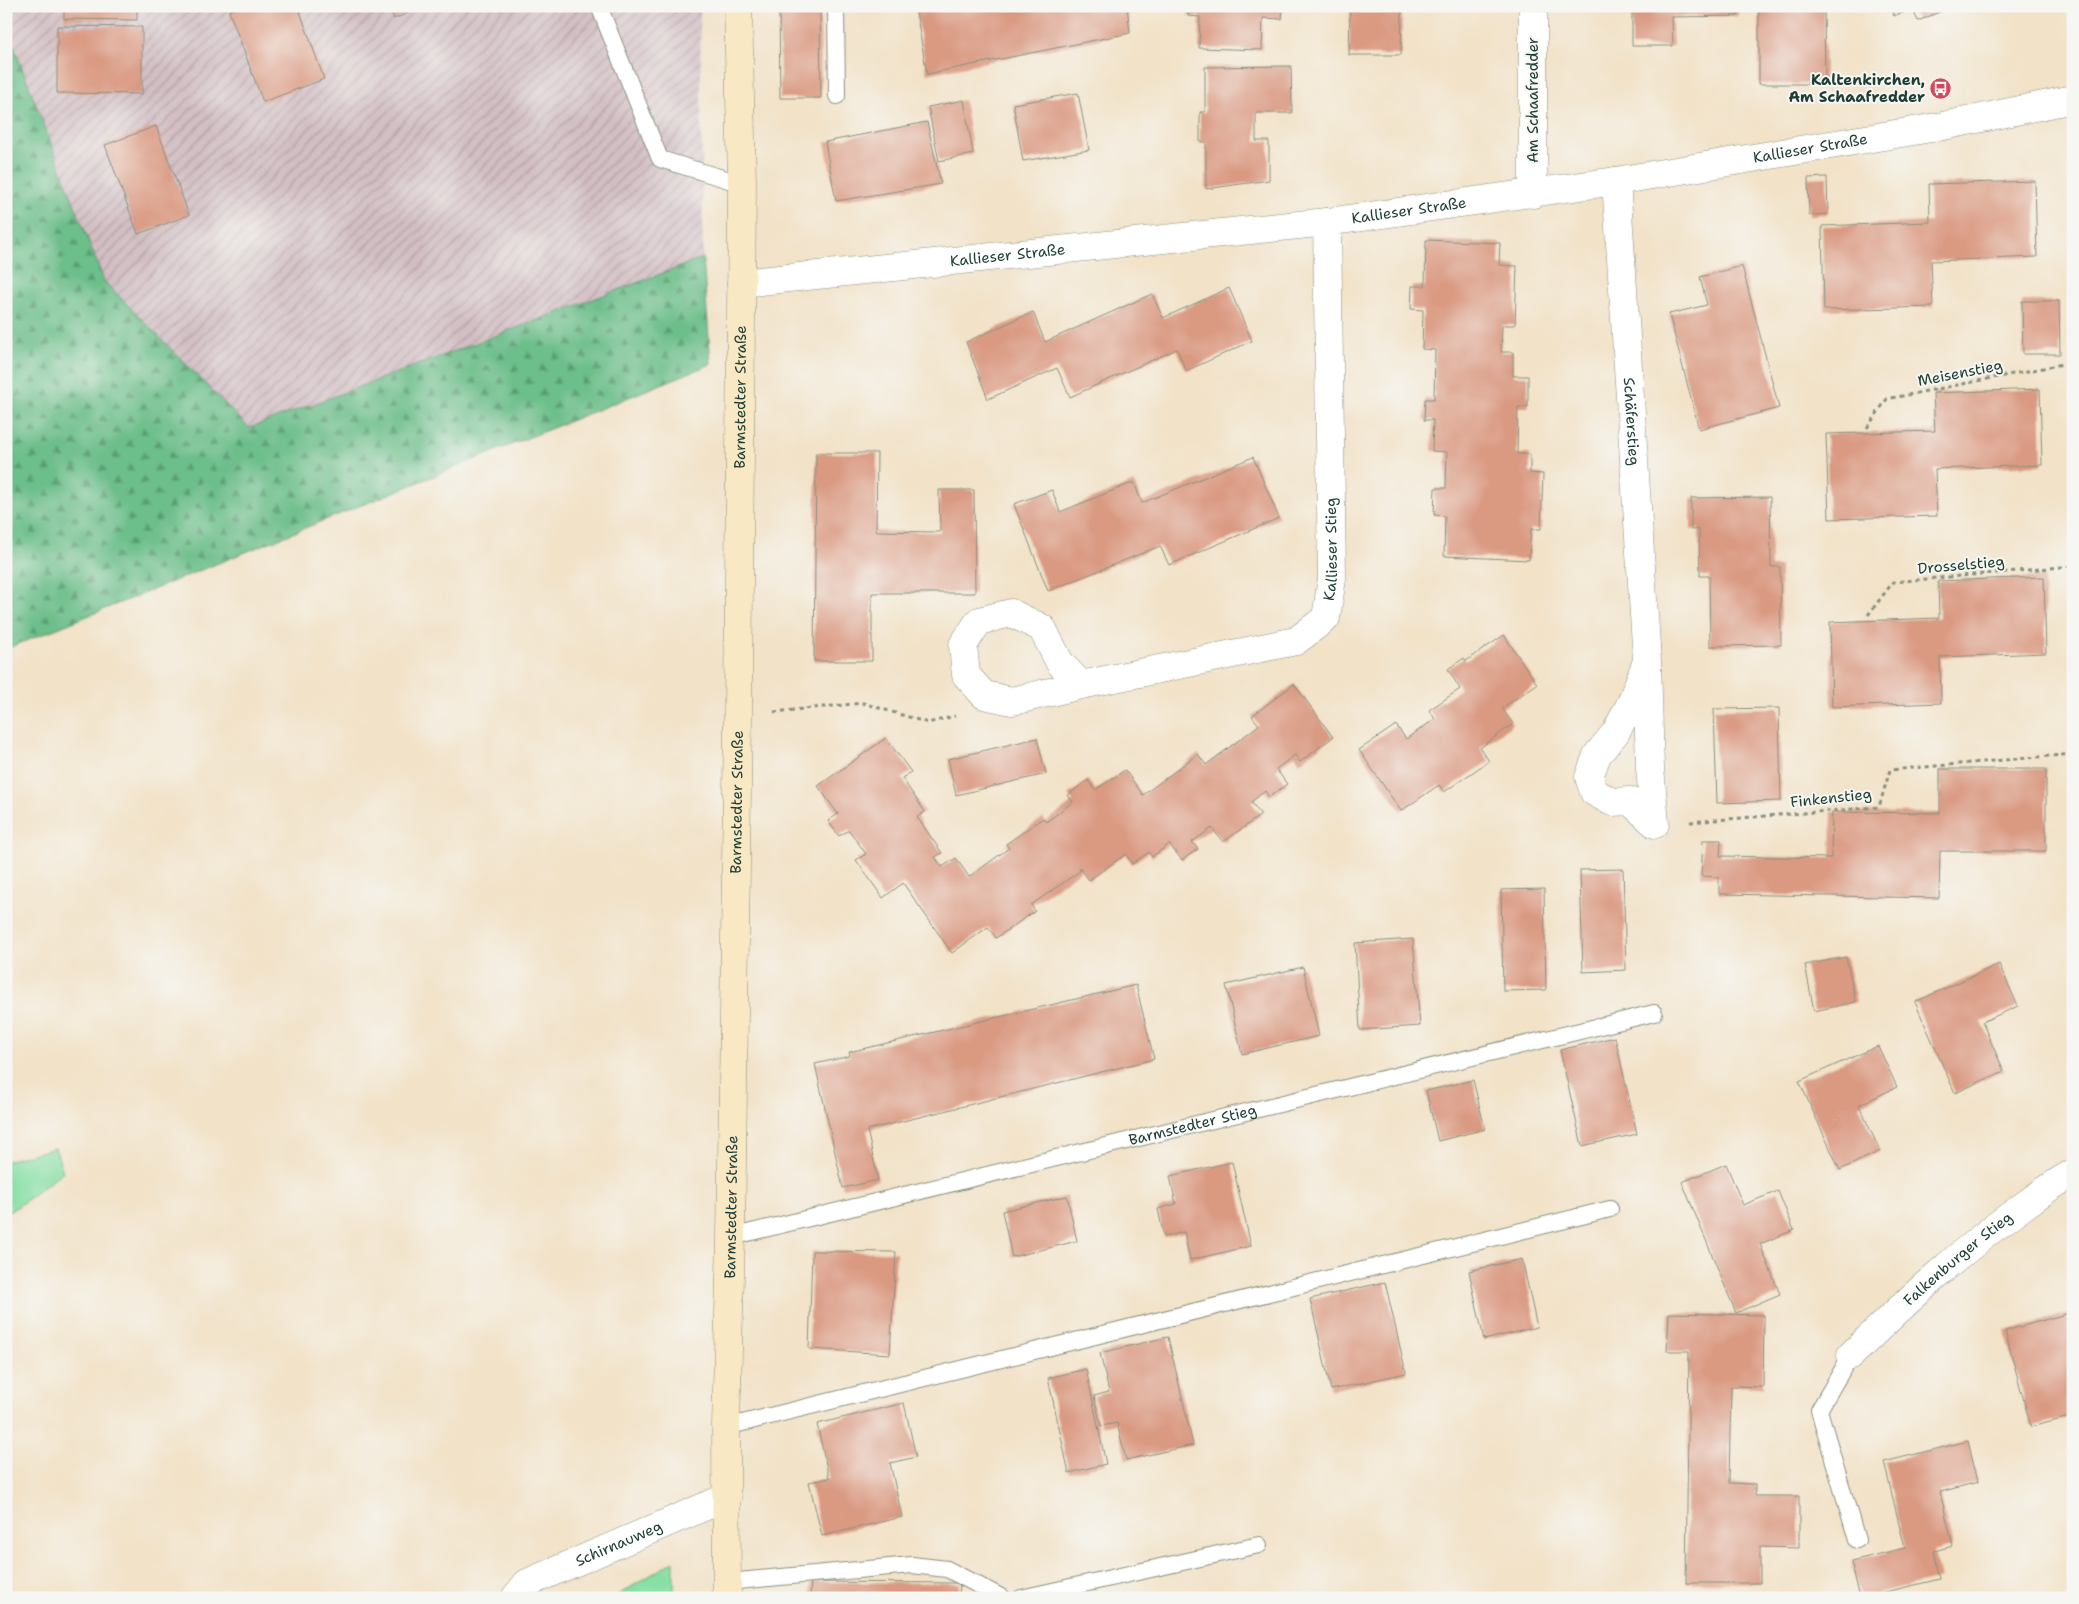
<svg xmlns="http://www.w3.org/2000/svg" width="2079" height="1604" font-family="'Shantell Sans',sans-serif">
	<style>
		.industrial { fill: url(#industrial-furrows) }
		.grass { fill: #86dfa4; stroke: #528e6c }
		.forest { fill: url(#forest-firs); stroke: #467e5f }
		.building { fill: #da9a82 }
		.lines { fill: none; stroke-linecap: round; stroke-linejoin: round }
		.service-casing { stroke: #88907e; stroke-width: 18 }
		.minor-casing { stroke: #88907e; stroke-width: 29 }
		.secondary-casing { stroke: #88907e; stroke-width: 29 }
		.path { stroke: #88907e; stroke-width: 3; stroke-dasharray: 4 4; stroke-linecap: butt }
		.service { stroke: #fff; stroke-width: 16 }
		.minor { stroke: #fff; stroke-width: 28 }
		.secondary { stroke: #f8e8c3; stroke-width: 28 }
		.labels { text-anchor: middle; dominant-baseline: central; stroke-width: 4; stroke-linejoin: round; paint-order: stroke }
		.poi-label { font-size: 15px; font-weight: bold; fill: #1f3d34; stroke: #f6f6f2; text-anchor: end }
		.street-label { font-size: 15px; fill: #1f3d34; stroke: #f6f6f2 }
	</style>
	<defs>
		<pattern id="industrial-furrows" width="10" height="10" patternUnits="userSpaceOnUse" patternTransform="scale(1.25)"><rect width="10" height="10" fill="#d2bec3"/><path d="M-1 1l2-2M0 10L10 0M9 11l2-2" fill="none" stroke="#aa9c9f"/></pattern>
		<pattern id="forest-firs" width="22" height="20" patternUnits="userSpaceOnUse" patternTransform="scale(1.25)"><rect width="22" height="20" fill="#6cbe8a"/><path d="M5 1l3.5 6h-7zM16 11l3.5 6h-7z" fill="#589c72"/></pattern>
	</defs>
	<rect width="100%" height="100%" fill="#f6f6f2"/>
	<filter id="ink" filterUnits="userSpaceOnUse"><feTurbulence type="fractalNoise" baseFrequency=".02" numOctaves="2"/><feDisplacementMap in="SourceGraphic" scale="10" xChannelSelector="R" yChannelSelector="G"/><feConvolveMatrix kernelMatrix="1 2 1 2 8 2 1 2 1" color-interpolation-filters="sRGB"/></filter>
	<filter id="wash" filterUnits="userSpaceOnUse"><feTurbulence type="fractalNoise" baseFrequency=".0096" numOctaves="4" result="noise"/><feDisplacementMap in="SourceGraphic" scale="20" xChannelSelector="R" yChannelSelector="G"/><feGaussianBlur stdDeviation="1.12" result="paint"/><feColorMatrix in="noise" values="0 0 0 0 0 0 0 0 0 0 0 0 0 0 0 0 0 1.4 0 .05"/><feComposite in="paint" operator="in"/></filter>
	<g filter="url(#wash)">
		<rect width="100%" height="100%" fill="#f2e2c8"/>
		<!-- industrial -->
		<path class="industrial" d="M6,6H700L703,258L249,428L104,281L6,26Z"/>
		<!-- grass -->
		<g class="grass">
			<path d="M55,1148L63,1172L17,1207L6,1212V1161Z"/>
			<path d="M674,1561V1598H613Z"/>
		</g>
		<!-- forest -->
		<path class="forest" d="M6,26L104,281L249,428L703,258L711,364L6,649Z"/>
		<g id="blocks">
			<!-- building -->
			<g class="building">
				<path d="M64,6H137V20L64,19Z"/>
				<path d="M240,6H298L324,79L263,102L229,11Z"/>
				<path d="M389,6H424L394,19Z"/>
				<path d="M779,6H820L821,98H780Z"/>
				<path d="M915,6H1127L1130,33L927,74Z"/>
				<path d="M1189,6H1283L1282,19L1263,18L1262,50L1199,48L1200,17L1188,16Z"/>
				<path d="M1350,6H1430V8H1402L1401,55H1349Z"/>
				<path d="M1632,6H1738V16L1672,17L1673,46H1632Z"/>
				<path d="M1759,6H1824L1825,84H1759Z"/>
				<path d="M1890,6H1953L1918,21L1912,8L1894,16Z"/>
				<path d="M57,26L142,27V94L57,93Z"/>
				<path d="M1291,66L1292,113H1256V141H1269V180L1206,189V142H1200V112H1205V67Z"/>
				<path d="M1078,93L1089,150L1023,161L1013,104Z"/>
				<path d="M964,100L973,154L939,161L928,107Z"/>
				<path d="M927,122L941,184L836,201L825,142Z"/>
				<path d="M156,126L189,215L138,234L105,145Z"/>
				<path d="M1827,177L1828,214L1809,215L1808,178Z"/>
				<path d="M2035,181L2037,257L1931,261L1933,307L1824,310L1822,226L1930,222L1929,184Z"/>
				<path d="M1426,240L1500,243L1499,265L1517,266L1515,325H1502L1501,352H1513V376H1528V407H1518L1517,454H1530V473L1543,474L1541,529H1531L1529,560L1444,556L1445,516L1434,515L1435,488H1446L1447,452L1432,451L1433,420H1424L1425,399H1434L1435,350L1422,349L1423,310L1411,309L1412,286H1425Z"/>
				<path d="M1742,266L1779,408L1699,429L1669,314L1707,305L1700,277Z"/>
				<path d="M1229,288L1252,341L1186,371L1177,349L1070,397L1057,368L988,399L966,342L1033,312L1045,342L1152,294L1163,318Z"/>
				<path d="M2022,301H2059L2060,354H2023Z"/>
				<path d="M2040,389L2042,465L1935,469L1937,516L1829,519L1826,434L1935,431L1933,393Z"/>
				<path d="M816,453H877L876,531L940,532L939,490H974L975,593H872V661H814Z"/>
				<path d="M1253,457L1279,518L1169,565L1160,546L1048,591L1014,504L1052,490L1060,512L1134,482L1142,503Z"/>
				<path d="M1770,497L1771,567H1780L1781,645L1710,646L1709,576H1700L1699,529L1691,530V498Z"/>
				<path d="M2044,577L2046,653L1940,657L1941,703L1832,707L1830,622L1939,618L1938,581Z"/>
				<path d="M1504,635L1537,684L1502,708L1513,724L1480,748L1489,761L1444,792L1439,785L1401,811L1359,750L1396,725L1406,739L1435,719L1429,710L1460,689L1448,669L1464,658L1466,661Z"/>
				<path d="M1294,684L1333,737L1300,762L1295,755L1276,769L1287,784L1269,797L1265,791L1251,802L1261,815L1223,842L1212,828L1192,842L1198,849L1182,860L1169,844L1152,857L1149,852L1132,864L1126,854L1089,880L1080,868V871L1031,905L1035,911L996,938L988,927L952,953L903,883L883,898L856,860L866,854L849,830L839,836L828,821L838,814L818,786L886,738L911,772L902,778L925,812L917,817L942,853L935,857L942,867L956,858L969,877L1009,848L1006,844L1043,818L1046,822L1073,802L1068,795L1088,780L1095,790L1125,770L1143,795L1198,754L1206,765L1259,725L1252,716Z"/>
				<path d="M1779,708L1781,801L1717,803L1714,709Z"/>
				<path d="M1037,738L1046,774L956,795L948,759Z"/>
				<path d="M1940,769H2046V851H1940L1939,898L1719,894V877L1701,876L1703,840H1721L1720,856L1831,858L1832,812L1940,813Z"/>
				<path d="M1623,869L1626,970L1583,972L1580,870Z"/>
				<path d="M1544,889L1546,990L1503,991L1501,890Z"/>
				<path d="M1413,939L1420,1026L1360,1030L1355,943Z"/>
				<path d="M1846,957L1856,1002L1814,1011L1805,965Z"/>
				<path d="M1999,964L2018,1006L1982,1022L2004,1071L1955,1093L1915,1002Z"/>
				<path d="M1303,967L1319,1036L1242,1054L1226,985Z"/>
				<path d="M1136,985L1154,1059L867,1130L878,1180L843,1188L815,1064L850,1056L849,1052Z"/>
				<path d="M1615,1037L1637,1134L1582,1146L1560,1050Z"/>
				<path d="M1878,1046L1897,1087L1859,1105L1880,1151L1840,1170L1799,1081Z"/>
				<path d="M1473,1080L1485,1129L1438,1141L1426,1091Z"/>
				<path d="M1232,1162L1251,1246L1190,1260L1184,1232L1164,1237L1158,1209L1176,1204L1170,1176Z"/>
				<path d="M1726,1164L1743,1205L1778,1191L1794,1230L1760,1244L1780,1294L1736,1313L1682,1182Z"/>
				<path d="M1067,1196L1077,1241L1012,1257L1002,1211Z"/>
				<path d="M812,1251L896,1252L890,1354L809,1349Z"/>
				<path d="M1522,1259L1537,1327L1484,1340L1469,1271Z"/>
				<path d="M1385,1282L1406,1373L1331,1390L1310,1299Z"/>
				<path d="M2073,1312V1363H2070L2073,1375V1416L2031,1427L2005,1331Z"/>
				<path d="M1669,1313L1764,1315L1763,1387L1731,1386L1729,1483L1755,1484V1496H1799V1548L1760,1547V1583H1686L1689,1351H1667Z"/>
				<path d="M1168,1337L1193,1445L1126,1460L1117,1423L1101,1426L1094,1396L1109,1392L1100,1353Z"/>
				<path d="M1086,1369L1106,1464L1069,1473L1048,1378Z"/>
				<path d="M904,1403L916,1457L890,1463L902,1517L822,1536L809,1482L829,1478L817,1424Z"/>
				<path d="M1968,1441L1978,1482L1940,1492L1953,1546L1934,1551L1940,1579L1877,1594L1878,1598H1860L1851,1561L1905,1548L1884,1462Z"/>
				<path d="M811,1582L960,1583L959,1598H810Z"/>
			</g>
		</g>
	</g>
	<g filter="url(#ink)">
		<use href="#blocks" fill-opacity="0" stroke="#88907e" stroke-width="1"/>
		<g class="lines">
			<defs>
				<g id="service">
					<path d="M599,6L660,159L742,184"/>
					<path d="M836,6L837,96"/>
					<path id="s1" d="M731,1237L1654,1013"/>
					<path d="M1851,1355L1819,1410L1857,1540"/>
					<path d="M726,1427L1610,1209"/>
					<path d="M727,1582L912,1565L947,1569L1003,1598"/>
					<path d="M1021,1598L1259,1545"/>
				</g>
				<g id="minor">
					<path id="s2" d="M1616,181L1647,661L1631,703L1616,732L1597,755L1589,777L1594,792L1612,802L1630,801L1655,824L1650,768L1647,661"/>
					<path d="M1533,194V6"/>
					<path id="s3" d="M741,283L1327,222L1616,181L1943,126L2073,99"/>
					<path id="s4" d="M1081,685L1060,663L1042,628L1011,613L979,621L963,645L966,675L984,695L1012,701L1081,685L1296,641L1326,618L1332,578L1327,222"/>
					<path id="s5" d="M1851,1355C1906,1302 1960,1251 2022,1207C2038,1195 2055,1183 2073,1173"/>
					<path id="s6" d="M515,1598L527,1583L727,1497"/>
				</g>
				<g id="secondary">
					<path id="s7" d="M727,1598L726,1427L731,1237L738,716L742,184L738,6"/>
				</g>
			</defs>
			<!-- service casing -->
			<use href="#service" class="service-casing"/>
			<!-- minor casing -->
			<use href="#minor" class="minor-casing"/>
			<!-- secondary casing -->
			<use href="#secondary" class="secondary-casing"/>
			<!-- path -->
			<g class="path">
				<path d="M1867,428L1887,399L2073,362"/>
				<path d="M1868,615L1893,582L2073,566"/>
				<path d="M774,712L863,703L928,723L955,716"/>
				<path d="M1690,822L1879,807L1890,770L2073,754"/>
			</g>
			<!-- service -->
			<use href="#service" class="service"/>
			<!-- minor -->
			<use href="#minor" class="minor"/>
			<!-- secondary -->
			<use href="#secondary" class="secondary"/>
		</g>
	</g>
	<!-- icons -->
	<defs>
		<symbol id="bus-disc" viewBox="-11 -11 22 22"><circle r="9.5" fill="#d1495b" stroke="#f6f6f2"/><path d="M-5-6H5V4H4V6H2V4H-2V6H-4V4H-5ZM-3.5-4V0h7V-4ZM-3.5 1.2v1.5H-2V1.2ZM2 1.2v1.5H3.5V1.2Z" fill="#fff"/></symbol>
	</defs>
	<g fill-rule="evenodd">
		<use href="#bus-disc" x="1928" y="76" width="25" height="25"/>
	</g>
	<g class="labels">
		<!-- poi labels -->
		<g class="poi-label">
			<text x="1925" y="80">Kaltenkirchen,<tspan x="1925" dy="17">Am Schaafredder</tspan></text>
		</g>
		<!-- street labels -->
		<g class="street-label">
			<text transform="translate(1533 100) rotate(-90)">Am Schaafredder</text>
			<text stroke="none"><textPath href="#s3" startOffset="1078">Kallieser Straße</textPath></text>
			<text stroke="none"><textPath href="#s3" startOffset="672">Kallieser Straße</textPath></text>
			<text stroke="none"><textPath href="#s3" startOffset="268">Kallieser Straße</textPath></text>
			<text transform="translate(1960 373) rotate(-11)">Meisenstieg</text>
			<text stroke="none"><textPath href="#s7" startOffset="1201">Barmstedter Straße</textPath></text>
			<text stroke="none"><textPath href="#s2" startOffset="241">Schäferstieg</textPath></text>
			<text stroke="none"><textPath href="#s4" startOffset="649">Kallieser Stieg</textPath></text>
			<text transform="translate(1961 565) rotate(-5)">Drosselstieg</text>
			<text transform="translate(1831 798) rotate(-6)">Finkenstieg</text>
			<text stroke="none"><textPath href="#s7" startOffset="796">Barmstedter Straße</textPath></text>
			<text stroke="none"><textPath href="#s1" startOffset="475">Barmstedter Stieg</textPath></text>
			<text stroke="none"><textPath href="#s7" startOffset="391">Barmstedter Straße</textPath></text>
			<text stroke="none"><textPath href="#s5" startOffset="144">Falkenburger Stieg</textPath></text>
			<text stroke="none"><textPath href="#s6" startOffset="119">Schirnauweg</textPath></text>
		</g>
	</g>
	<!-- margin -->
	<rect width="2079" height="1604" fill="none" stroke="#f6f6f2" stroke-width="25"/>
</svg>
